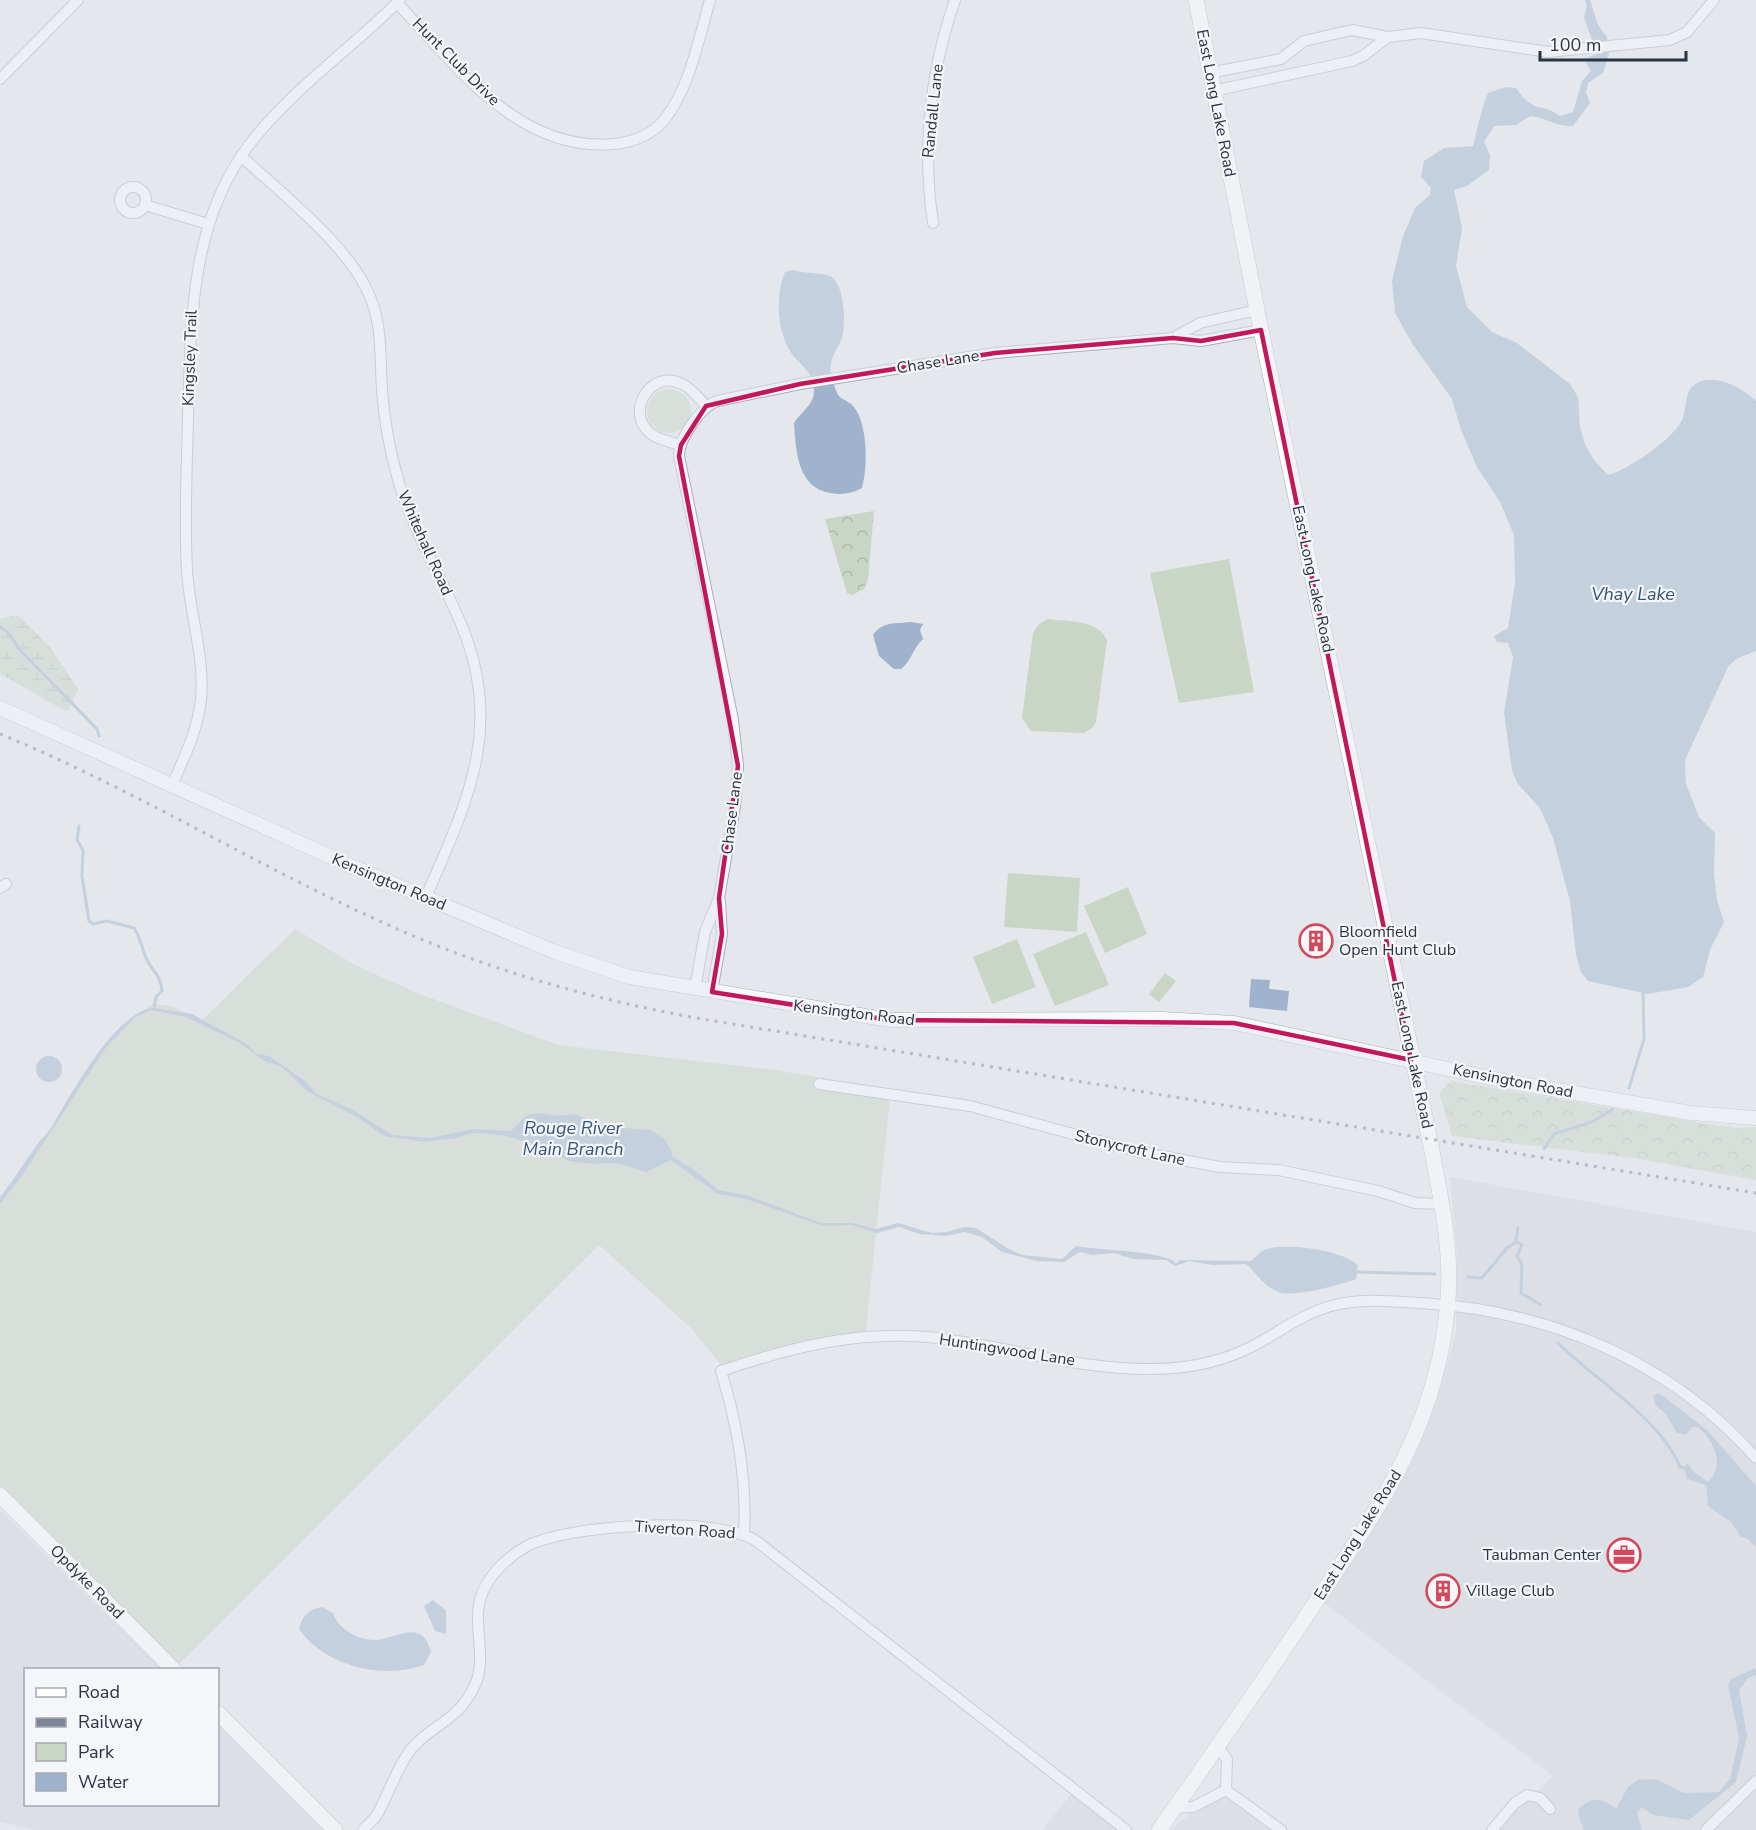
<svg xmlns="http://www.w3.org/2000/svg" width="1756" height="1830" font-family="'Nunito Sans',sans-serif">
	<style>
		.built { fill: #d2d6de }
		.green { fill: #c9d6c5 }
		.forest { fill: url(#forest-crowns) }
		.wetland { fill: url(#wetland-marsh) }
		.water { fill: #9fb4cc }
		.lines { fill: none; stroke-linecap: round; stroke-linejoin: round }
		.stream { stroke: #9fb4cc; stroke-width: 3 }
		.minor-casing { stroke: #a9aeb7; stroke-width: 12 }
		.tertiary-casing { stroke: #a9aeb7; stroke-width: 15 }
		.secondary-casing { stroke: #a9aeb7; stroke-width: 16 }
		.minor { stroke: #f7f8fa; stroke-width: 10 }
		.tertiary { stroke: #f7f8fa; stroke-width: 14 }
		.secondary { stroke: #fff; stroke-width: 15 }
		.rail { stroke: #7d8696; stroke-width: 3; stroke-dasharray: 3 6; stroke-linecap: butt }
		.marked { fill: none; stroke: #c2185b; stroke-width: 4.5; stroke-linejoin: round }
		.labels { text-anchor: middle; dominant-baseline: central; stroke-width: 4.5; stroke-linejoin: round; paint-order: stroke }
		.street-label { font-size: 16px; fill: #2b3445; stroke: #f4f6f9 }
		.poi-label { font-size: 16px; fill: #2b3445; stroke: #f4f6f9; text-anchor: start }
		.water-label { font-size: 18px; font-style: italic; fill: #34527a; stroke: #f4f6f9 }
	</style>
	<defs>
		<pattern id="forest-crowns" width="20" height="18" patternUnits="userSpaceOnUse" patternTransform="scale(1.5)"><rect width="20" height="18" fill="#c9d6c5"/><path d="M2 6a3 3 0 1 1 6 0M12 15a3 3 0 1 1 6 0" fill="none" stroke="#adb8ab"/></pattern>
		<pattern id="wetland-marsh" width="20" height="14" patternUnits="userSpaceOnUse" patternTransform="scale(1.5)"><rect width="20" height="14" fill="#c9d6c5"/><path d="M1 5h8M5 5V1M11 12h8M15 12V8" fill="none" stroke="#adb8ab"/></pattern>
	</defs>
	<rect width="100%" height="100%" fill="#e4e7ec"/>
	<!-- built -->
	<g class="built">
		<path d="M1450,1177L1756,1232V1830H1497L1553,1776L1323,1602L1379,1519L1411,1461L1451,1352L1456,1331L1457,1257Z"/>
		<path d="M0,1510L162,1669L26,1670V1804H218V1724L325,1830H35L0,1822Z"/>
		<path d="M1072,1793L1119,1830H1042Z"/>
		<path d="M1220,1796L1226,1797L1272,1830H1172L1180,1821Z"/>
	</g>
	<!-- green -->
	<g class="green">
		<circle cx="669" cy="411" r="22"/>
		<path d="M1229,559L1254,692L1179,703L1150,573Z"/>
		<path d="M1048,619C1069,622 1097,619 1107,640L1096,722L1091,729L1083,733L1031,731L1022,718L1033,633L1039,624Z"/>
		<path d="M1008,873L1080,878L1077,932L1004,927Z"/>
		<path d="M1128,887L1147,934L1105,953L1084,906Z"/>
		<path d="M295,929L355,965L417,993L558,1045L774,1070L891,1089L865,1338L725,1370L692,1329L599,1245L179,1664L0,1485V1196L41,1142L110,1037L152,1004L172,1006L201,1021Z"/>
		<path d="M1086,932L1109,985L1055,1006L1033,954Z"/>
		<path d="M1017,939L1036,987L992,1004L973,957Z"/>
		<path d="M1165,973L1176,981L1159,1002L1149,994Z"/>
	</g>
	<!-- forest -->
	<g class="forest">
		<path d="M874,511L868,580L864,589L852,595L847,593L825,519Z"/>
		<path d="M1451,1081L1733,1128L1756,1127V1180L1632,1158L1452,1136L1439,1093Z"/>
	</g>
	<!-- wetland -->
	<path class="wetland" d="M18,615L50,647L78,689L68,711C44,702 24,685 0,674V619Z"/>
	<!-- water -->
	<g class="water">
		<path d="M1585,0H1590L1598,25L1607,37L1609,54L1603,73L1588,83L1586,92L1590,103L1573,126C1557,127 1546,118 1530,116L1516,125L1494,126L1484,142L1490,155L1489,170L1467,186L1454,190L1462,228L1456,266L1467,307L1492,332L1517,343L1570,384L1578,397L1580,427L1585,444L1594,460L1608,475C1628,470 1673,439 1682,420C1687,409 1684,394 1693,386C1710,370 1744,388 1756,401V651L1736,659L1728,667L1685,760L1686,784L1699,817L1715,833L1714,874L1717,900L1724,922L1710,950L1703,977L1688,987L1648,994L1588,981L1581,972L1576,955L1570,901L1553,838L1540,808L1517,783L1512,770L1504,713L1513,657L1508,643L1497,642L1494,636L1508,628L1515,584L1514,535L1500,502L1477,467L1461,430L1452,399L1413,345L1395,313L1392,281L1403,236L1415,208L1430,195L1431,188L1421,177L1424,161L1444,148L1473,146C1478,127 1481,110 1488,93L1506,87L1516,88C1536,116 1540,101 1560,116L1573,112L1582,81L1591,71L1584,59L1597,54L1584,18L1587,6Z"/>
		<path d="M793,270C804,274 821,272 830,276C845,284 846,323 842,338C839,346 832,355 831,364C829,374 834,386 838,395C842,400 849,401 853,406C868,423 868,467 862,488C851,494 842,495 830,493C797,487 796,451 794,423C800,413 813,405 814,393C816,374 801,366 792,354C777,333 775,295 785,272Z"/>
		<path d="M911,622L923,624L920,630L923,639C913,648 912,660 901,669H894L879,656L873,635C883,621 895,624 911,622Z"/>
		<path d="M1251,979L1270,980L1269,989L1289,991L1287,1011L1249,1007Z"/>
		<path d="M154,1008L192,1014L245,1043L257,1054L269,1056L305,1081L317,1094L353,1110L392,1135L430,1138L473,1129L511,1131L527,1115L538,1113L558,1116L574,1114L612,1127L650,1130L664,1138L672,1152V1156L697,1172L718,1190L746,1195L821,1223H852L876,1229L898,1223L932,1233L947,1232L964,1227L976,1228L1007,1248L1022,1255L1062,1259L1076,1246C1094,1250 1171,1251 1176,1264L1180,1260L1251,1261C1255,1258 1259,1253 1262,1251C1280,1241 1346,1250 1358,1266L1356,1279C1340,1285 1293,1298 1278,1292C1265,1287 1256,1273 1246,1264L1213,1265L1189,1261L1175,1266L1166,1260L1133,1259L1114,1253L1092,1255L1080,1252L1064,1262L1037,1261L1002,1252L982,1237L965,1232L946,1236L920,1234L899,1227L877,1233L852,1225L823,1226L746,1199L718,1194L671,1160L646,1172L616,1163L592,1164L569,1161L545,1148L503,1135L472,1133L457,1138L425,1142L384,1136L359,1118L307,1091L281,1066L266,1062L240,1043L186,1017L151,1010L134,1018L105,1049L22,1176L0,1204V1198C14,1180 26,1159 40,1141C44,1136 50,1132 52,1127C69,1097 116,1010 154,1008Z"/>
		<circle cx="49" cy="1069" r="13"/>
		<path d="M1659,1393L1707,1430L1756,1486V1547L1748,1539L1741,1537L1731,1522L1708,1506L1706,1485L1687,1479L1684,1468L1687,1463L1695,1473L1708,1482C1726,1465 1714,1441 1698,1427H1692L1686,1435L1677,1433L1665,1413L1656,1406L1653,1396Z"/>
		<path d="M433,1600L446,1610V1634L435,1631L424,1606Z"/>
		<path d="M322,1607L333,1613C338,1629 358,1640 375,1640C397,1639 422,1617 431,1652L424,1665C382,1680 325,1666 299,1629C302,1616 309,1609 322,1607Z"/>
		<path d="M1756,1668V1675L1747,1679L1739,1690L1747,1736L1736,1782L1689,1820L1653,1815L1641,1807L1637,1814L1642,1830H1584L1578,1814L1579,1808C1594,1795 1603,1799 1616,1809L1628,1787L1638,1780L1656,1779L1684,1793L1719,1792L1730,1779L1739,1738L1728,1685L1731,1679Z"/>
	</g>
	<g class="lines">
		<!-- stream -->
		<g class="stream">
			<path d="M0,627L8,632L20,650L97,729L99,736"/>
			<path d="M79,826L77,840L83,850L82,876L89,921L93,924L107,921L134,928C142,940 141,948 147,960C153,972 161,975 162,991L156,997L154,1008"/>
			<path d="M1629,1088L1644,1039L1643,993"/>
			<path d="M1544,1149L1554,1134L1592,1122L1613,1109"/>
			<path d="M1516,1241L1518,1228"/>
			<path d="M1357,1272L1435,1274"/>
			<path d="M1467,1277L1482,1278L1507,1248L1516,1242L1522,1245L1517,1256L1522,1264L1521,1293L1541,1305"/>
			<path d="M1558,1343C1595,1380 1660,1418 1680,1467L1684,1468"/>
		</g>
		<defs>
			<g id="minor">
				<path d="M397,3C455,64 518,153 614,144C634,142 652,135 665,119C690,87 699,38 710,0"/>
				<path d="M1209,73L1281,59L1304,41L1352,30L1388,37L1421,33L1548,52L1670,40L1687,32L1714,0"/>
				<path d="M0,79L78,0"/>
				<path d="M1213,91L1352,61L1363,56L1388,37"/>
				<path d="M241,156C283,195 359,253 374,308C382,334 380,362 382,389C384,421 390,452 399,483C414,532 441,576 461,624C505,728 467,802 426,897"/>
				<circle cx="133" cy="200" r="13"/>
				<path d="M145,205L208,224"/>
				<path d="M933,223C922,148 930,72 955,0"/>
				<path d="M1173,338L1200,323L1257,310"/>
				<path d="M681,445C671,442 658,440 650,433C624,411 652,368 682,384C691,388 699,398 706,406"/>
				<path d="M172,785C184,758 198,730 201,699C205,656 189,612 187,569C184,519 187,469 188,419C191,323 189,225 249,145C291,90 351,49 400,0"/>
				<path d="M0,888L6,884"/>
				<path d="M695,989L705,932L719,898L735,806L738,766L733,720L679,456C679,438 701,407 717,401L800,384L995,353L1173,338L1201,341L1261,330"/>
				<path d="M712,992L722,934L720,901"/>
				<path d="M819,1084L970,1106L1139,1152L1220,1167L1279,1170L1378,1191L1415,1203L1442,1204"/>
				<path d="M744,1534C747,1480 737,1423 721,1371C789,1348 854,1331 927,1337C1001,1344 1076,1370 1151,1369C1190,1369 1228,1361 1262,1341C1285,1328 1305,1313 1331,1306C1360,1298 1389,1301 1419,1303C1548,1310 1669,1360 1756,1458"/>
				<path d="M1218,1747L1227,1759L1226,1790"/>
				<path d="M1226,1790L1281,1830"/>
				<path d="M1174,1808L1193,1807L1226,1790"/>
				<path d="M363,1830C368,1824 374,1820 378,1813C389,1793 400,1760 415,1745C436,1723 457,1720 473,1689C491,1657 467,1620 485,1587C494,1570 511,1555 527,1546C571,1524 714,1516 755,1540L1126,1830"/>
				<path d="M1492,1830L1515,1803L1527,1795L1540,1798L1550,1809"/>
				<path d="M1706,1830L1756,1781"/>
			</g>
			<path id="tertiary" d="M0,708L349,865L555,952L629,977L890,1020L1162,1019L1234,1023L1499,1080L1691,1113L1756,1118"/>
			<g id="secondary">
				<path d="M0,1495L174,1670"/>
				<path d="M218,1713L335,1830"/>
				<path d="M1159,1830C1208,1761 1256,1691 1303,1621C1373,1516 1439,1430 1448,1299C1452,1249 1441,1200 1432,1151L1261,330L1196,0"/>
			</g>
		</defs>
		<!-- minor casing -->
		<use href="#minor" class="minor-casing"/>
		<!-- tertiary casing -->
		<use href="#tertiary" class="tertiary-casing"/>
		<!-- secondary casing -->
		<use href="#secondary" class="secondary-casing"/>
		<!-- minor -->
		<use href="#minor" class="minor"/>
		<!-- tertiary -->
		<use href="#tertiary" class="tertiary"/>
		<!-- secondary -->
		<use href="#secondary" class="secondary"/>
		<!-- rail -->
		<path class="rail" d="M0,734C147,794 281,882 428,942C516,978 608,1002 702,1019L1756,1193"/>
	</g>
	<!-- marked area -->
	<path d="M0 0H1756V1830H0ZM1261,330L1411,1060L1234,1023L890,1020L712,992L722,934L719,898L738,766L679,456L681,445L706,406L800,384L995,353L1173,338L1201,341Z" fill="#e4e7ec" fill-opacity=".55" fill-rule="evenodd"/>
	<path class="marked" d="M1261,330L1411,1060L1234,1023L890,1020L712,992L722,934L719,898L738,766L679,456L681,445L706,406L800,384L995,353L1173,338L1201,341Z"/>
	<!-- icons -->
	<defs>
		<symbol id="building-ring" viewBox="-11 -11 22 22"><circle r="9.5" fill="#f4f6f9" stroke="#d1495b" stroke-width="1.5"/><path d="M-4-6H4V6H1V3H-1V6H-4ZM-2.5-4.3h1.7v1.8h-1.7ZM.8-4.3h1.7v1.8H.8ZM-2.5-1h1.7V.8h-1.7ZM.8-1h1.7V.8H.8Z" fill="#d1495b"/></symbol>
		<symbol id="office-ring" viewBox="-11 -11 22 22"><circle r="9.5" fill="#f4f6f9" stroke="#d1495b" stroke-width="1.5"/><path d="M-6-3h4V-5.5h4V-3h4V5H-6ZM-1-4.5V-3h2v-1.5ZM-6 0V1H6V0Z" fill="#d1495b"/></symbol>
	</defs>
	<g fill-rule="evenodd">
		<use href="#building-ring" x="1297" y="922" width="38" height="38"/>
		<use href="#office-ring" x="1605" y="1536" width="38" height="38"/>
		<use href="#building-ring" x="1424" y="1572" width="38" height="38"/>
	</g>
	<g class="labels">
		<!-- street labels -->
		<g class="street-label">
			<text transform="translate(456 62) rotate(45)">Hunt Club Drive</text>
			<text transform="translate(1216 103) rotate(79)">East Long Lake Road</text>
			<text transform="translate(933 111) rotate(-84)">Randall Lane</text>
			<text transform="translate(190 358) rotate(-88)">Kingsley Trail</text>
			<text transform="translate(938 362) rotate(-9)">Chase Lane</text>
			<text transform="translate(425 543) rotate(66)">Whitehall Road</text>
			<text transform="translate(1313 579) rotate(78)">East Long Lake Road</text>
			<text transform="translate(732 813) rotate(-83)">Chase Lane</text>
			<text transform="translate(389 882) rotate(23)">Kensington Road</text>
			<text transform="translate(854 1013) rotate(7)">Kensington Road</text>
			<text transform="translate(1412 1055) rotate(78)">East Long Lake Road</text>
			<text transform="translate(1513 1081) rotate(11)">Kensington Road</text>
			<text transform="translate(1130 1148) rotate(13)">Stonycroft Lane</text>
			<text transform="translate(1007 1350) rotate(9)">Huntingwood Lane</text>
			<text transform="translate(685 1530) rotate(4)">Tiverton Road</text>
			<text transform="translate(1358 1535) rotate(-58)">East Long Lake Road</text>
			<text transform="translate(87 1582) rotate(45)">Opdyke Road</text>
		</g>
		<!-- poi labels -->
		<g class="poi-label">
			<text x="1339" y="932">Bloomfield<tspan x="1339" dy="18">Open Hunt Club</tspan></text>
			<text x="1601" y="1555" text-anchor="end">Taubman Center</text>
			<text x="1466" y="1591">Village Club</text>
		</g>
		<!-- water labels -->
		<g class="water-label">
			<text x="1633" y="594">Vhay Lake</text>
			<text x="573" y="1128">Rouge River<tspan x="573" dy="21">Main Branch</tspan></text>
		</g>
	</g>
	<!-- legend -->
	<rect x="24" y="1668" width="195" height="138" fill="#f4f6f9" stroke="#a4a8b1" stroke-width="1.5"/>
	<rect x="36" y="1688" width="30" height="9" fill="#ffffff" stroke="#a4a8b1" stroke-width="1.5"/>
	<text x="78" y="1698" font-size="18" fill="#2b3445">Road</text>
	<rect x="36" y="1718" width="30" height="9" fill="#7d8696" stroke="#a4a8b1" stroke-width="1.5"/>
	<text x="78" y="1728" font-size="18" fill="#2b3445">Railway</text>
	<rect x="36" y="1743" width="30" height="18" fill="#c9d6c5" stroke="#a4a8b1" stroke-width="1.5"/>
	<text x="78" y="1758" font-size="18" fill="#2b3445">Park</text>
	<rect x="36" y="1773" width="30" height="18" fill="#9fb4cc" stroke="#a4a8b1" stroke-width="1.5"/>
	<text x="78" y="1788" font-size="18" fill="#2b3445">Water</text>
	<!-- scale -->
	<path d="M1540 51v9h146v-9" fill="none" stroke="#2b3445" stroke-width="3"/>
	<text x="1549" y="51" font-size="18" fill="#2b3445" stroke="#f4f6f9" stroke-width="4.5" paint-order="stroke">100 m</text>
</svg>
